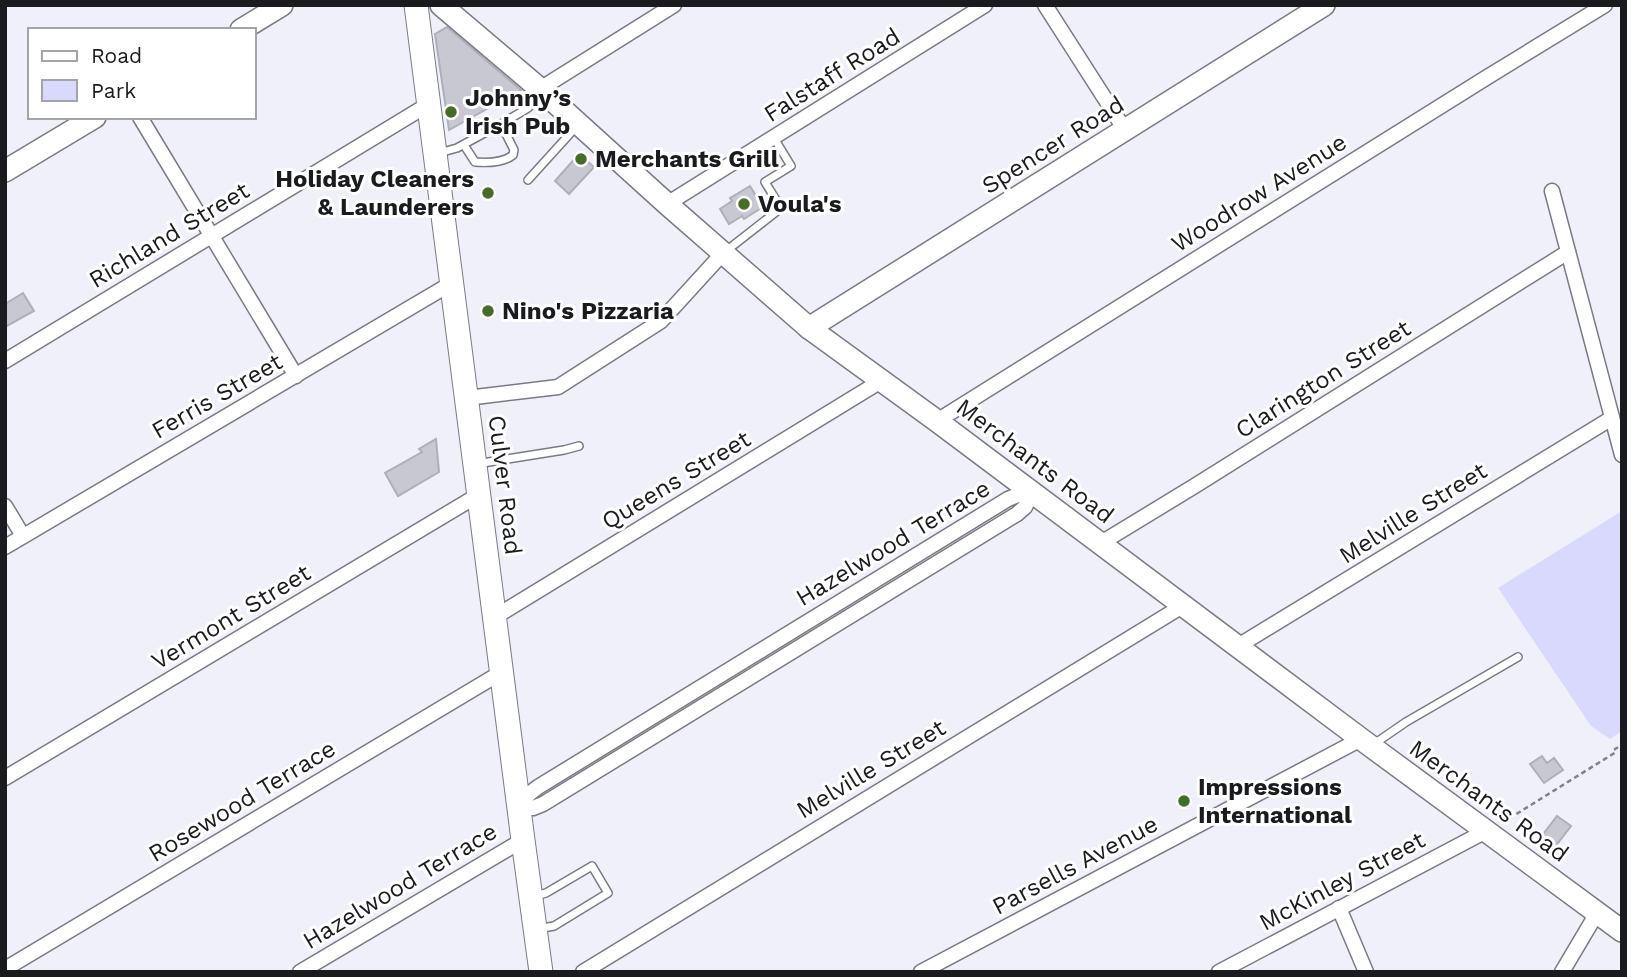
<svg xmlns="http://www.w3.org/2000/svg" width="1627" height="977" font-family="'Work Sans',sans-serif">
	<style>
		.green { fill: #d8d9fd }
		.building { fill: #c7c8d2; stroke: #aeafb8; stroke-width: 2 }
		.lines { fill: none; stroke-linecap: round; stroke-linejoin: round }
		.lane-casing { stroke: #797a83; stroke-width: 10 }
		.street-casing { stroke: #797a83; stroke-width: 17 }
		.secondary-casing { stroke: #797a83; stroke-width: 24 }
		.primary-casing { stroke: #797a83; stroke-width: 25 }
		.path { stroke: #818187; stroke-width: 2.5; stroke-dasharray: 5 3.5; stroke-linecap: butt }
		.lane { stroke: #fff; stroke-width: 7 }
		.street { stroke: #fff; stroke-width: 14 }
		.secondary { stroke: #fff; stroke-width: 21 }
		.primary { stroke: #fff; stroke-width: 23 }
		.poi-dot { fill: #456d28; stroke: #fff; stroke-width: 2.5 }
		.labels { text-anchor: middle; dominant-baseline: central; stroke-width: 6; stroke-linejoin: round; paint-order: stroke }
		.street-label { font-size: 24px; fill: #1a1b1e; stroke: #fff }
		.poi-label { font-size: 24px; font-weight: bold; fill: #1a1b1e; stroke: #fff; text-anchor: start }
	</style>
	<rect width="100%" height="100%" fill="#f0f0fa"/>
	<!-- green -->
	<path class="green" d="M1622,511V731L1610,739L1591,726L1498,588Z"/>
	<!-- building -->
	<g class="building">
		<path d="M447,27L521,90L449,130L435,34Z"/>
		<path d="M579,154L594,167L569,194L555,181Z"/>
		<path d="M750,186L763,207L744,219L742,216L729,224L720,209L732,201L730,198Z"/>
		<path d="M23,293L34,311L5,327V304Z"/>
		<path d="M436,439L439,472L398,496L385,473L422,452L419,449Z"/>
		<path d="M1542,756L1547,763L1554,758L1563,770L1544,783L1530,764Z"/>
		<path d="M1557,816L1571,826L1555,847L1541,837Z"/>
	</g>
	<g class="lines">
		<defs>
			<g id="lane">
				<path d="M464,145L475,162C488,163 503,163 513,155L514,150L501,124"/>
				<path d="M439,153L457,148L501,124L528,108L542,92"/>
				<path d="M528,180L577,126"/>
				<path d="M726,251L781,208L765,182L791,166L774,138"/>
				<path d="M476,464L564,450L579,446"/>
				<path d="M1374,744L1406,722L1518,657"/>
				<path d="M535,896L546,893L592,866L608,893L554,926L537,929"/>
			</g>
			<g id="street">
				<path d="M1045,5L1125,130"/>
				<path d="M540,89L674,5"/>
				<path d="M140,117L296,376"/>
				<path d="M1552,191L1622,455"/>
				<path d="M667,204L985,5"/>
				<path d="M5,361L429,104"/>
				<path d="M467,398L558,387L661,321L723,253"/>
				<path d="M937,421L1489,76L1605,5"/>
				<path d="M5,506L23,536"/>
				<path d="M1101,543L1193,487L1568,252"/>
				<path d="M5,547L452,283"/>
				<path d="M495,617L881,381"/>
				<path d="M1238,646L1612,418"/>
				<path d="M5,778L480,494"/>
				<path d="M519,807L533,808L543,804L1017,514L1025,507L1032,493"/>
				<path d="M519,807L529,794L538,787L1008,499L1018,495L1032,493"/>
				<path d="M1339,908L1366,972"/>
				<path d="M5,969L502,672"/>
				<path d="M300,972L523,840"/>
				<path d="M583,972L1184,605"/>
				<path d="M921,972L1361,739"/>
				<path d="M1219,972L1486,831"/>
				<path d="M1562,972L1597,913"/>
			</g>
			<g id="secondary">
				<path d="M441,5L540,89L667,204L809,328L937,421L1361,739L1622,931"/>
				<path d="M241,30L282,5"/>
				<path d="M5,171L95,117"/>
				<path d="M809,328L1324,5"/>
			</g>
			<path id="primary" d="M416,5L523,840L541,972"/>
		</defs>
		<!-- lane casing -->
		<use href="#lane" class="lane-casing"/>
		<!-- street casing -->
		<use href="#street" class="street-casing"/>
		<!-- secondary casing -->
		<use href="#secondary" class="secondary-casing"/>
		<!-- primary casing -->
		<use href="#primary" class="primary-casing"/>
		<!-- path -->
		<path class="path" d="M1502,823L1616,752L1615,749L1622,745"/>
		<!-- lane -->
		<use href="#lane" class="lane"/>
		<!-- street -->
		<use href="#street" class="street"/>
		<!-- secondary -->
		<use href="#secondary" class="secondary"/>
		<!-- primary -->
		<use href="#primary" class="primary"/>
	</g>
	<!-- markers -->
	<g class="poi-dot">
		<circle cx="451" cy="112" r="7"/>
		<circle cx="581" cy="159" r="7"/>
		<circle cx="488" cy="193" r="7"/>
		<circle cx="744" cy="204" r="7"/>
		<circle cx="488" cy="311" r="7"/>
		<circle cx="1184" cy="801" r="7"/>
	</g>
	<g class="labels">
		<!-- street labels -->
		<g class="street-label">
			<text transform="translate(832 75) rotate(-32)">Falstaff Road</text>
			<text transform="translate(1053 145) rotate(-32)">Spencer Road</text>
			<text transform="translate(1259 193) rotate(-32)">Woodrow Avenue</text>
			<text transform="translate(169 235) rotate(-31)">Richland Street</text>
			<text transform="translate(1323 379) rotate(-32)">Clarington Street</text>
			<text transform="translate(217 396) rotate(-30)">Ferris Street</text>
			<text transform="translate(1035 461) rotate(37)">Merchants Road</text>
			<text transform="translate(676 480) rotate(-31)">Queens Street</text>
			<text transform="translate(505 485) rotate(83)">Culver Road</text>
			<text transform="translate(1413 513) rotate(-32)">Melville Street</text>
			<text transform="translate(893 543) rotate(-31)">Hazelwood Terrace</text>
			<text transform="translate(231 617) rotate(-31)">Vermont Street</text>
			<text transform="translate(871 769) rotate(-31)">Melville Street</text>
			<text transform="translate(242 801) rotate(-31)">Rosewood Terrace</text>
			<text transform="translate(1489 801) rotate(36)">Merchants Road</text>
			<text transform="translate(1075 865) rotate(-28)">Parsells Avenue</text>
			<text transform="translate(1342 881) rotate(-28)">McKinley Street</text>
			<text transform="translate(400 886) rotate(-31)">Hazelwood Terrace</text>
		</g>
		<!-- poi labels -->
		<g class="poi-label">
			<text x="465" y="98">Johnny’s<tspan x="465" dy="28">Irish Pub</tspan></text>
			<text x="595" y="159">Merchants Grill</text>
			<text x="474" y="179" text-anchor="end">Holiday Cleaners<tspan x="474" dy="28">&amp; Launderers</tspan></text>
			<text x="758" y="204">Voula's</text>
			<text x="502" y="311">Nino's Pizzaria</text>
			<text x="1198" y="787">Impressions<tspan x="1198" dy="28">International</tspan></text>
		</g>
	</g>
	<!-- border -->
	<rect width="1627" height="977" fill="none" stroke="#1a1b1e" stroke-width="14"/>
	<!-- legend -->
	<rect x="28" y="28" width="228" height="91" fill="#ffffff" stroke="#a3a4a5" stroke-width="2"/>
	<rect x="42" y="51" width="35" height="10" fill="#ffffff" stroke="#a3a4a5" stroke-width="2"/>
	<text x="91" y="63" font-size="21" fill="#1a1b1e">Road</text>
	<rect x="42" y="80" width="35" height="21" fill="#d8d9fd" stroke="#a3a4a5" stroke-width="2"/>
	<text x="91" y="98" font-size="21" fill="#1a1b1e">Park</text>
</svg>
